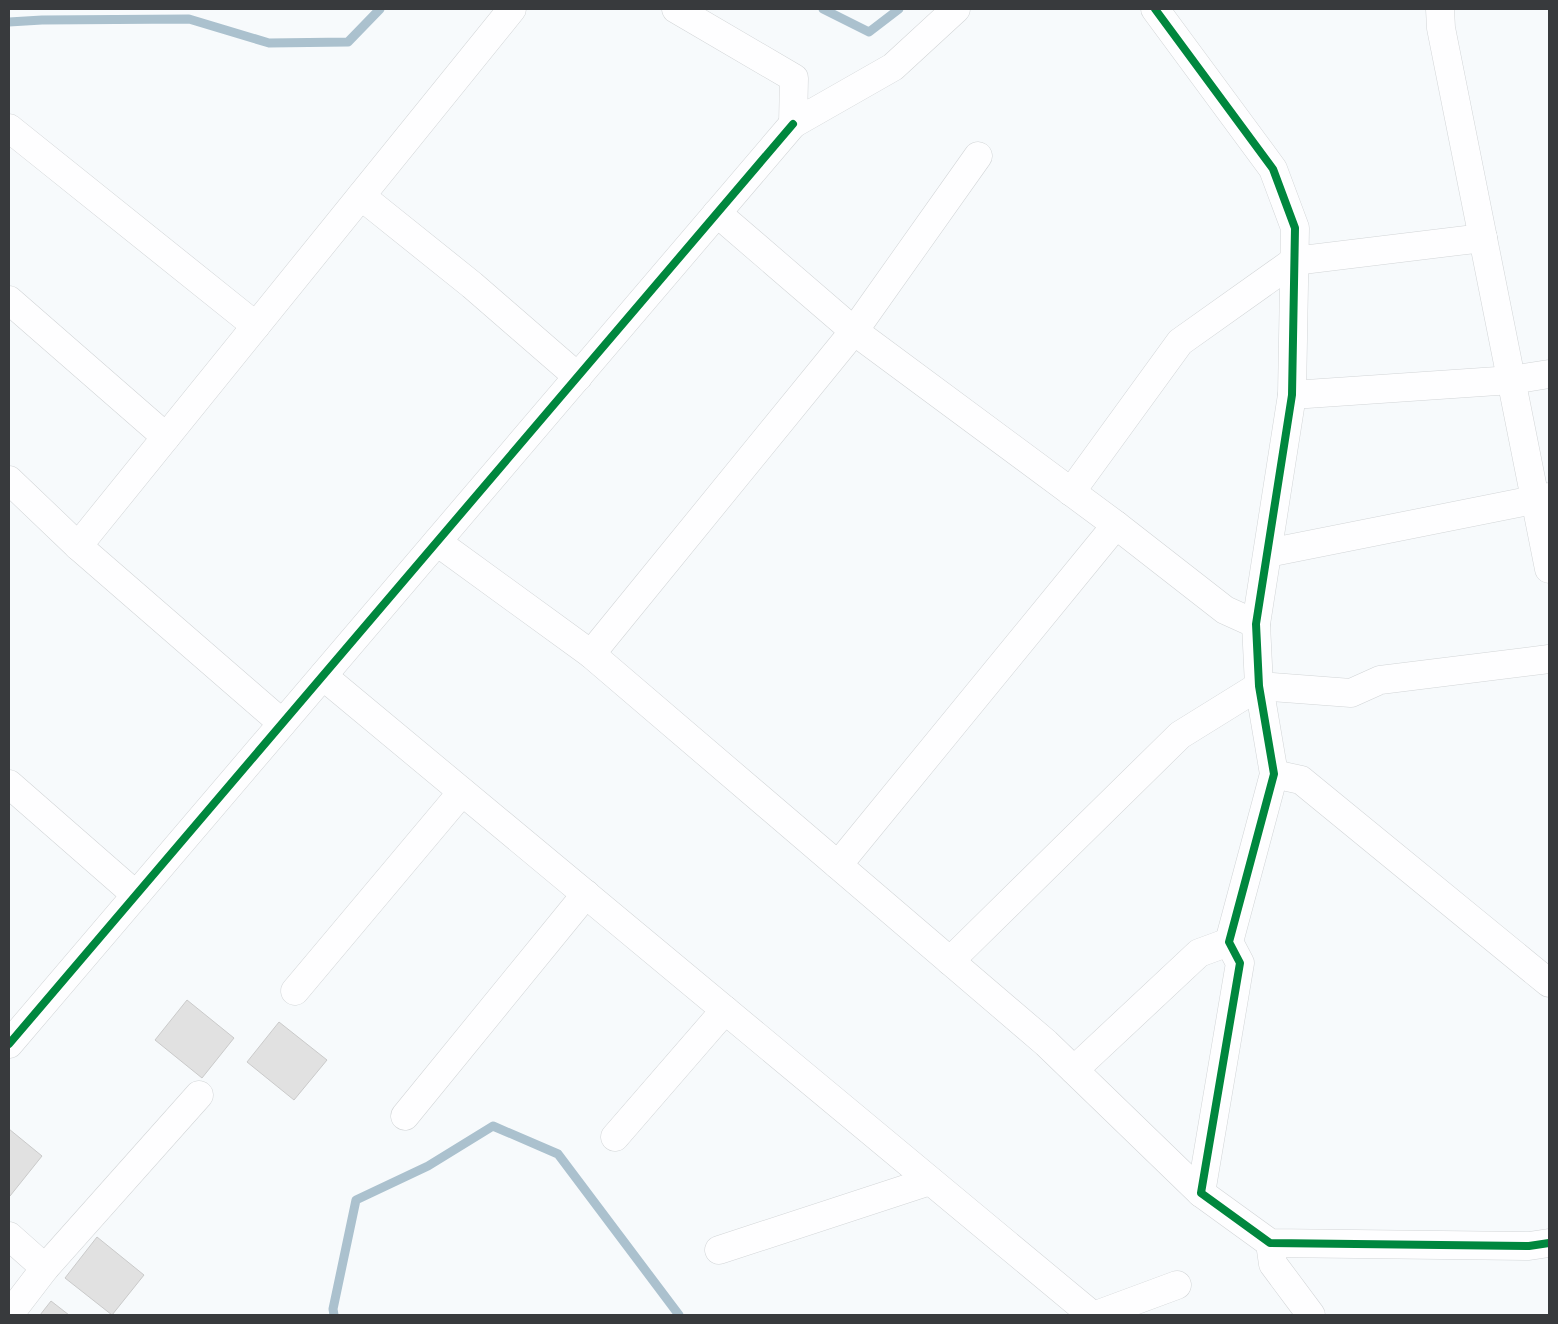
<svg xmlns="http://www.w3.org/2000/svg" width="1558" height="1324" font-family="Quicksand,sans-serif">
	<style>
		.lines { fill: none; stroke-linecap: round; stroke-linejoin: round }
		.stream { stroke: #abc1ce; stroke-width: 9 }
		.building { fill: #e1e1e1; stroke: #cacaca }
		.minor-casing { stroke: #d2d5d7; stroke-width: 29 }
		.minor { stroke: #fefeff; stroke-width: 28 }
		.cycleway-casing { stroke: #fff; stroke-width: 11 }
		.cycleway { stroke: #00873e; stroke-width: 8 }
	</style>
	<rect width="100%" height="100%" fill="#f7fafc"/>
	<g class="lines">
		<!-- stream -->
		<g class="stream">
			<path d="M823,9L869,32L899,9"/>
			<path d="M9,22L42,20L189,19L269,43L348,42L380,9"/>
			<path d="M334,1315L333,1309L356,1200L428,1166L493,1126L558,1154L679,1315"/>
		</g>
	</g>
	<!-- building -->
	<g class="building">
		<path d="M187,1000L234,1038L202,1078L155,1040Z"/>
		<path d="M279,1022L327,1060L294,1100L247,1062Z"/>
		<path d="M9,1129L42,1156L10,1196L9,1195Z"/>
		<path d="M97,1237L144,1275L112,1315L65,1278Z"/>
		<path d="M51,1301L69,1315H40Z"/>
	</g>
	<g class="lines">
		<defs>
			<g id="minor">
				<path d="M676,9L794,78L793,124L893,67L956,9"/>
				<path d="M1155,9L1273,169L1295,228L1292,395L1256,624L1259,686L1274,774L1229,942L1240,963L1201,1193L1270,1243L1529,1246L1549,1243"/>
				<path d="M1440,9L1441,28L1549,569"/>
				<path d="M9,128L256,326"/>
				<path d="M361,196L472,285L578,377"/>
				<path d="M717,213L854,331L1116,525L1225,610L1256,624"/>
				<path d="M9,300L166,437"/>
				<path d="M1292,395L1512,380L1549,374"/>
				<path d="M9,480L78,546L282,723"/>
				<path d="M1071,492L1180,342L1294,261L1483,238"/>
				<path d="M437,542L591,654L1046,1043L1201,1193"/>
				<path d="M78,546L512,9"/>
				<path d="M1268,553L1549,497"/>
				<path d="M591,654L854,331L978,156"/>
				<path d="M323,676L1092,1315"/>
				<path d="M1274,774L1301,780L1549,983"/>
				<path d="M9,784L136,895"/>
				<path d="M838,865L1116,525"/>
				<path d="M950,961L1180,735L1259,686L1351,693L1380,680L1549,659"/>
				<path d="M295,991L462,792"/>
				<path d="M9,1044L793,124"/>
				<path d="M1074,1070L1199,953L1229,942"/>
				<path d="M405,1116L586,894"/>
				<path d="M615,1137L725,1010"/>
				<path d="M9,1236L45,1268L9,1315"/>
				<path d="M1270,1243L1273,1264L1311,1315"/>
				<path d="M719,1250L930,1181"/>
				<path d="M45,1268L199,1095"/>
				<path d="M1096,1315L1177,1285"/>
			</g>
		</defs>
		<!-- minor casing -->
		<use href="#minor" class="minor-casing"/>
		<!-- minor -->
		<use href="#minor" class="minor"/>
		<defs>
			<g id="cycleway">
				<path d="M1155,9L1273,169L1295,228L1292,395L1256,624L1259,686L1274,774L1229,942L1240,963L1201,1193L1270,1243L1529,1246L1549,1243"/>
				<path d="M9,1044L793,124"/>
			</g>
		</defs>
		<!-- cycleway casing -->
		<use href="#cycleway" class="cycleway-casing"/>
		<!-- cycleway -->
		<use href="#cycleway" class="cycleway"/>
	</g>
	<!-- border -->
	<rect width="1558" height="1324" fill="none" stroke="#383a3d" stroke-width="20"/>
</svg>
